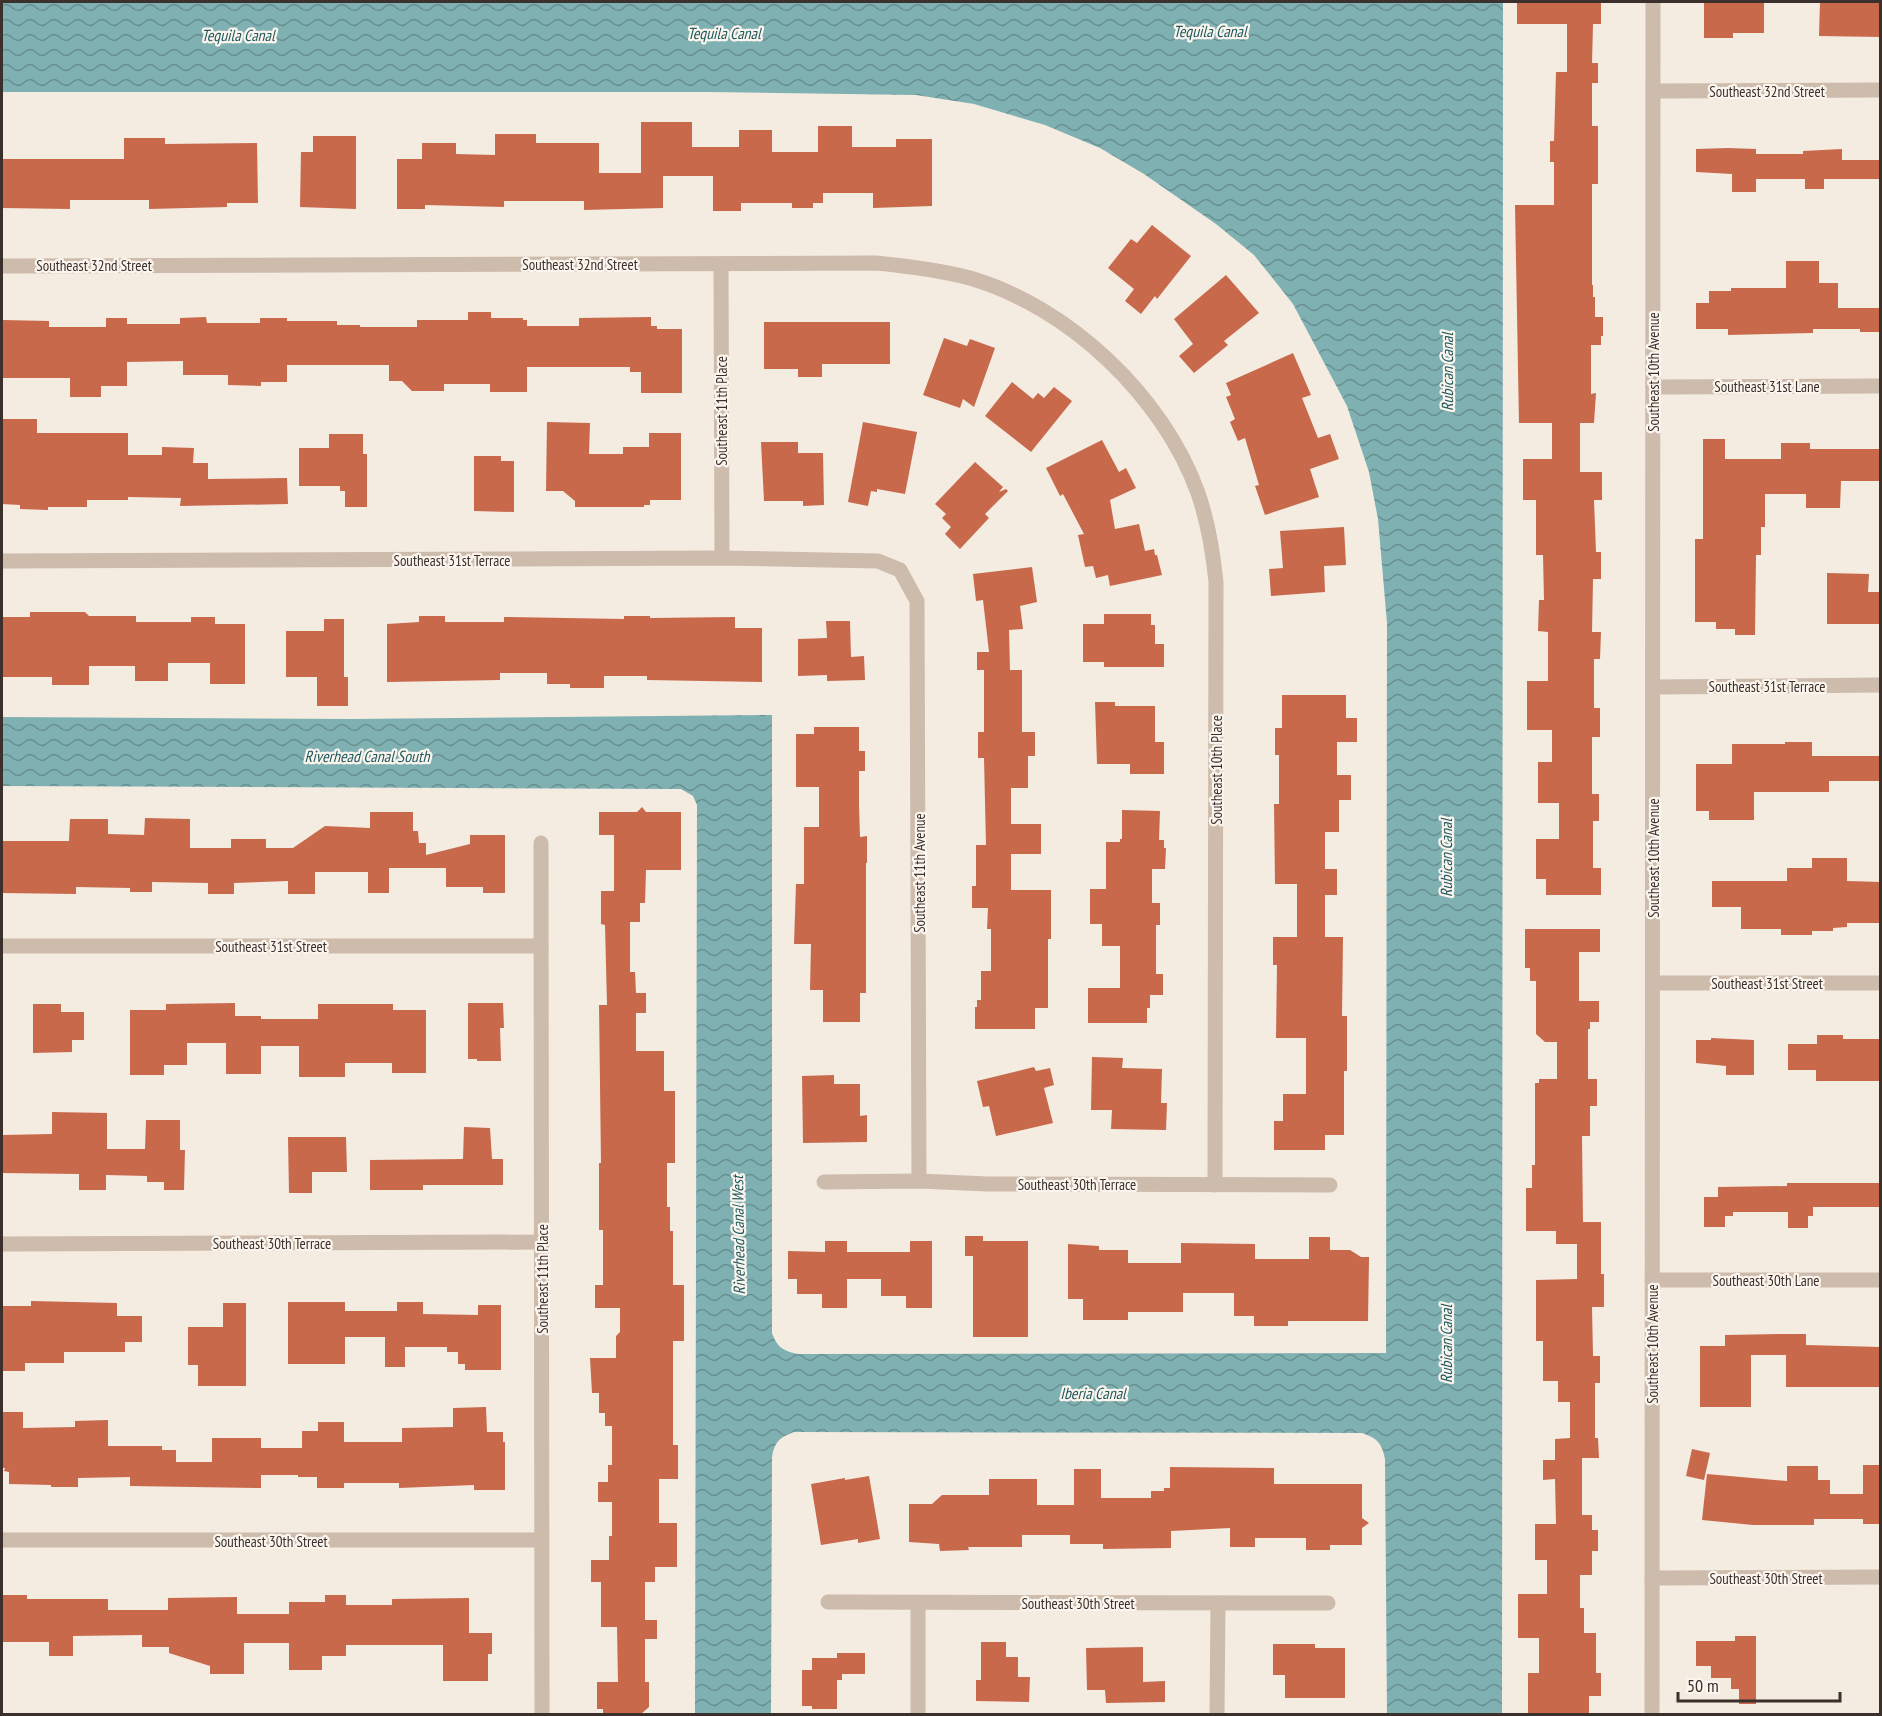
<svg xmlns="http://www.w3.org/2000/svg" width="1882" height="1716" font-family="'PT Sans Narrow',sans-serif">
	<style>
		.water { fill: url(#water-waves) }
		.building { fill: #c8694b }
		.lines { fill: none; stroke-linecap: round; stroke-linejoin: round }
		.minor { stroke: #cdbbac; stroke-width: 15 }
		.labels { text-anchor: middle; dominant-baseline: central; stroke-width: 4.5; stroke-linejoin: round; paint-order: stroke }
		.street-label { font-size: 15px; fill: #3b302b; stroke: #fbf5ee }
		.water-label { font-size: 16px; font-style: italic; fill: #1f5a5e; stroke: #fbf5ee }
	</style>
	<defs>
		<pattern id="water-waves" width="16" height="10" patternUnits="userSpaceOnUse" patternTransform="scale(1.5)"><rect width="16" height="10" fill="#7fb0b2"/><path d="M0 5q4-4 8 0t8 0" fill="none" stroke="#699091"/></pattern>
	</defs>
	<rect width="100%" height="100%" fill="#f4ebe1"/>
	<!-- water -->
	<path class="water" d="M2,2H1503L1502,1714H1387L1385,1459C1382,1443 1377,1438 1362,1433L794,1432C780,1437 774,1442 772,1458L771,1714H695L697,805L693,796L681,789L2,786V717L352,719L772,715V1333C777,1347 783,1351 798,1354L1386,1353L1387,623L1378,519L1369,472L1347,406L1293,304L1254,255L1216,224L1144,174L1100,148L1045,125L974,104L916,95L710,92H2Z"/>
	<!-- building -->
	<g class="building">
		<path d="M1517,2H1601V24H1593L1592,63H1598V83H1592V126H1598V184H1592V285H1593V297H1595V317H1603V336H1601V345H1591V394L1596,393L1594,423H1580V472H1602V500H1594L1596,552H1601V579H1593L1592,632H1601L1600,659H1594V708H1600V737H1592V794H1599V821H1593V868H1601V895H1546V879H1536V839H1559V803H1538V762H1552V730H1527V681H1548V632L1538,631L1539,600H1544L1543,555H1536V500H1523V459H1552V423H1519L1515,205H1554V162H1550V141H1554L1556,72H1567V24H1517Z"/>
		<path d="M1704,2H1764V33H1733V38H1704Z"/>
		<path d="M1820,2H1881V37L1819,36Z"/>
		<path d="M641,122H692V147H739V130H772V152H818V126H852V147H896V139H932V206L873,208V193H823V203H813V208H792V203H741V211H713V176H663V208L584,210V201H504V207L425,205V209H397V159H422V143H456V154L495,155V134H536V143H599V173H641Z"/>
		<path d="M313,136H356V209L300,207L301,152H313Z"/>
		<path d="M124,138H165V144L257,143L258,203H227V207L149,209V200H70V209L2,208V159H124Z"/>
		<path d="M1728,148L1756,149V154H1803V151L1842,149V160H1881V179H1824V189H1805V179H1756V192H1732V174L1696,172V149Z"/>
		<path d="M1152,225L1191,256L1157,299L1155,296L1141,314L1125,301L1134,289L1108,268L1131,239L1137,243Z"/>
		<path d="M1786,261H1819V283H1838V308H1881V332H1860V329H1813V333L1728,335V329H1696V303H1709V291H1731V288H1786Z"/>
		<path d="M1226,275L1259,313L1224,341L1228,345L1194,373L1179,356L1193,344L1174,319Z"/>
		<path d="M468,312H491V318H523V320H527V326H579V318L651,317V326H657V329H682V393H641V372H630V367H527V392H490V384H444V391H412L402,381H389V365H287V382H261V386L228,385V375H183V361L127,362V386H101V397H70V378H3V345H2V321L3,320L49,321V327H106V318H127V324H180V318L206,317L207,323H260V318H287V321H337V325H360V327H417V320H468Z"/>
		<path d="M764,322H890V364H822V377H798V369H764Z"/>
		<path d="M944,338L967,346L970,339L995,348L974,407L963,399L960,408L923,395Z"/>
		<path d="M1293,353L1311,395L1302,398L1318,438L1330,434L1339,459L1310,469L1319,497L1265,515L1255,486L1259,485L1245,438L1238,441L1230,422L1235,419L1226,397L1231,395L1226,383Z"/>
		<path d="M1012,382L1033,399L1038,393L1044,398L1054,387L1072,401L1031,452L985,416Z"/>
		<path d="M2,419H37V433H128V455H162V447L194,448L193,463H208V479L287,478L288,504L180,506L181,498L128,497V500H87V507H48V510L20,509V505L2,504Z"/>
		<path d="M547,422L590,423L589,454H623V447H649V433H681V500H650V505H644V507H575V501L563,491H546Z"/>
		<path d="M863,422L917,432L905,494L877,489V492L871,491L868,506L848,502Z"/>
		<path d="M329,434H363V454H367V507H345V491H340V486H299V448H329Z"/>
		<path d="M1703,439H1725V459H1781V443H1810V449H1881V481H1841L1840,508H1806V494H1765V527H1761V555H1756L1755,635H1735V629H1716V622H1695V539H1703Z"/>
		<path d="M1102,440L1119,472L1126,468L1136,488L1110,500L1115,529L1139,524L1145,551L1154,549L1155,555H1157L1162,575L1110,586L1108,575L1096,578L1093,566L1085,567L1078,535L1084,534L1063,494L1060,496L1046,468Z"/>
		<path d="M761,442H798V453H823L824,505L803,506V501H764Z"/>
		<path d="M474,456H501V461H514V512L474,511Z"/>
		<path d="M975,462L1003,487L999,492L1006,489L1008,491L985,514L989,518L960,549L945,534L951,527L942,518L946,514L935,504Z"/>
		<path d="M1344,527L1346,565L1324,566L1325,592L1271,596L1269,569L1283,568L1280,531Z"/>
		<path d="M1032,567L1037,602L1020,606L1023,629L1009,630L1010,670H1022V732H1035V756H1028V788H1011V824H1041V854H1011V890H1051V939H1048V1008H1035V1029H975V1007H977V1000H981V971H991V929H987L988,908H972V886H976V845H986L984,758H978V732H984V670H977V652H989L983,600L976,601L973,574Z"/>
		<path d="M1827,573L1869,574L1868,592H1879V624H1827Z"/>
		<path d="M30,612H85L89,616H136V622H191V617H215V624H245V684H210V663H168V681H135V666H89V685H52V677H2V617H30Z"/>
		<path d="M1104,614H1151V625H1155V644H1164V667H1104V662H1083V624H1104Z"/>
		<path d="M419,616H445V622H504V617L624,619V616H650V618L735,617V628H762V682L647,680V676H604V688H570V684H547V673H500V680L387,682V624L419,622Z"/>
		<path d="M324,619H344V677H348V706H317V677H286V631H324Z"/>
		<path d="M826,621H850L851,657L864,656L865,680L827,681V675L798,676V639L827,638Z"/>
		<path d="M1282,695H1346V718H1357V742H1337V775H1351V800H1339V832H1325V869H1337V895H1325V937H1343L1342,1016H1347V1071H1344V1135H1325V1150H1274V1121H1283V1094H1306V1038H1276L1277,965H1273V937H1297V884H1275L1274,804H1279V755H1275V728H1282Z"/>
		<path d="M1095,702H1115V706H1155V742H1164V774H1130V764H1097Z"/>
		<path d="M814,727H859V751H865V771H859V805L860,837L867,836V863H866V993H860V1022H823V990H810L811,944H794L796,884H804V827H819V787H796V734H814Z"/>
		<path d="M1785,742H1812V756H1881V781H1829V792H1754V820H1709V811H1696V764H1732V744H1785Z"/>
		<path d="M642,807L646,812H681V870H646L645,903H640V922H630V972H635L636,993H646V1013H636V1051H664V1091H675V1163H667V1207H670V1231H673V1285H684V1341H673V1445H678V1479H659V1523H677V1567H655V1582H645V1620H657V1639H645V1682H649V1707L641,1714H603V1709H597V1682H618L617,1627H601V1582H591V1560H609V1536H612V1502H598V1482H608V1465H612V1426H605V1413H599V1393H592L590,1358H616V1336L620,1332V1308H595V1285H603V1230H599V1163H601L599,1005H607L605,925L601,924V891H614V835H599V812H637Z"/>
		<path d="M1122,810L1160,811L1159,840H1164V848H1166L1165,869H1152V903H1160V925H1156V974H1163V995H1150V1008H1147V1023H1088V988H1120V946H1102V924H1090V889H1106V842H1120V839H1122Z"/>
		<path d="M370,812H413V831H418L419,843H426V855L470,844V835H505V893H483V887H446V868H389V893H368V872H315V894H288V881L234,883V894H208V883L152,882V892H130V888L76,887V894L2,893V841H69L70,819H108V834L144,835L145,818L190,819V848H231V839H266V848H293L325,826L370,828Z"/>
		<path d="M1812,858H1847V881L1881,882V923H1847V927L1833,928V931H1812V935H1781V929H1741V907H1712V881H1787V868H1812Z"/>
		<path d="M1525,929H1600V952H1579V1001H1599V1022H1590V1029H1588V1079H1597V1106H1590V1136H1582L1583,1222H1601V1274H1604V1307H1592L1593,1356H1600V1383H1595V1438H1598L1599,1458H1582V1515H1592V1530H1598V1551H1592V1575H1580V1608H1584V1633H1596V1673H1601V1696H1589V1714H1528V1673H1539V1638H1518V1594H1547V1560H1535V1524H1556L1555,1479L1543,1480V1460H1555V1439L1570,1438V1402H1558V1381H1543V1341H1536V1280L1577,1279V1244H1556V1231H1526V1188H1532V1165H1535V1083H1539V1079H1557V1042H1545L1536,1034V981H1530V968H1525Z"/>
		<path d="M235,1003V1016H261V1019H318V1004H393V1010H426V1073H392V1063H345V1077H299V1046H261V1074H226V1043H187V1065H164V1075H130V1010H166V1004Z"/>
		<path d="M468,1003H503L504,1028H500L501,1061H477V1059H468Z"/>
		<path d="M33,1004H61V1012H84V1040H72V1052L33,1053Z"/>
		<path d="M1817,1035H1843V1039H1881V1081H1816V1070H1788V1044H1817Z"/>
		<path d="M1711,1038L1754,1040V1075H1726V1066L1696,1063V1040H1711Z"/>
		<path d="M1092,1057L1123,1058L1122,1068L1162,1069L1161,1103H1167L1166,1130L1111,1129L1112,1110H1091Z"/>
		<path d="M1034,1067L1036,1071L1050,1068L1054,1085L1044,1088L1053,1123L996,1136L989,1106L983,1107L977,1081Z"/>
		<path d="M834,1075V1084H860V1116L867,1115V1142L803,1143L802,1076Z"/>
		<path d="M52,1112L107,1113V1149H145L146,1120H180V1150H185L184,1190H164V1182H147V1176L106,1175V1190H79V1174L2,1173V1135L52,1134Z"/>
		<path d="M464,1127L490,1128L492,1159H503V1185H423V1190H370V1160L463,1159Z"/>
		<path d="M288,1137H346L347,1172H312V1193H289Z"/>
		<path d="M1787,1183H1881V1207H1813V1216H1808V1228H1788V1212H1733V1216H1725V1227H1704V1197H1718V1187L1787,1186Z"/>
		<path d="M965,1236H983V1241H1028V1337H973V1256H965Z"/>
		<path d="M1309,1237H1330V1250H1350L1361,1257H1369L1368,1321H1288V1326H1254V1316H1234V1293H1183V1312H1128V1320H1083V1299H1068V1244L1099,1246V1250H1128V1263H1181V1243L1255,1244V1259H1309Z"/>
		<path d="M825,1241H847V1252H910V1241H932V1308H906V1296H881V1279H847V1308H822V1294H797V1279H788V1251L825,1252Z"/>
		<path d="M31,1301L117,1303V1316H142V1342H125V1352H64V1363H25V1371H2V1306H31Z"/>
		<path d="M288,1302H345V1311H397V1302H423V1314L478,1315V1305H501V1370H465V1364H458V1352H447V1347H405V1367H385V1337H345V1364H288Z"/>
		<path d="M223,1303H246V1386H198V1365H188V1327H223Z"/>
		<path d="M1782,1334H1806V1345L1881,1347V1387H1786V1355H1751V1407H1700V1346H1725V1335Z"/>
		<path d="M486,1407L487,1432H503V1442H505V1490H474V1485L399,1488V1483H344V1488H317V1477H298V1475H261V1488L130,1486V1477L78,1478V1487H51V1485L9,1484V1472L4,1471L5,1468H2V1412H23V1428L75,1427V1421L108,1420V1446H162V1450H176V1462H212V1438H261V1448H302V1431H318V1422H344V1442H402V1428L453,1427V1408Z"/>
		<path d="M1692,1449L1710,1453L1704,1480L1686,1476Z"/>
		<path d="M1863,1465H1881V1524H1863V1519H1814V1525H1753L1702,1520L1707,1474L1787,1481V1466H1818V1480H1830V1494H1863Z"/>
		<path d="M1170,1467L1274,1468V1484H1362V1518L1369,1523L1362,1528V1545H1330V1550H1306V1538H1255V1547H1230V1528L1171,1531V1548L1103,1549V1544H1070V1535H1022V1547H968L969,1550L940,1551L939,1544L909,1542V1504H932L942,1495H989V1479H1037V1505H1074V1469H1101V1498H1151V1491H1164V1488H1170Z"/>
		<path d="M869,1476L880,1539L858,1543V1539L821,1545L811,1484L845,1478V1480Z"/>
		<path d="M2,1595H27V1599H108V1610H168V1598L237,1597V1614H289V1602H325V1595H346V1605H392V1599L469,1598V1633H492V1654H488V1681H443V1645H346V1656H322V1670H289V1643H244V1674H210V1666L169,1653V1647H142V1635L73,1636V1656H49V1642H2Z"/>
		<path d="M1735,1636H1756V1704H1739V1689H1731V1678H1711V1666H1696V1641H1735Z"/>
		<path d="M981,1642H1006V1657H1018V1677H1030L1029,1702L976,1701V1680H981Z"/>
		<path d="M1273,1644H1315V1648H1345V1698H1285V1675H1273Z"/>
		<path d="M1143,1647V1682L1165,1681V1702L1106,1703L1105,1690H1087L1086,1648Z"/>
		<path d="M837,1653H865V1674H842V1680H837V1709H812V1706H802V1670H812V1658H837Z"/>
	</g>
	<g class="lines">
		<!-- minor -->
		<g class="minor">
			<path d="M1653,91L1880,90"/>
			<path d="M721,264L722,558"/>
			<path d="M2,266L876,263C908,266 939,270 970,278C1069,307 1163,396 1198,493C1208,522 1213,552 1216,582L1215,1185"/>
			<path d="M1653,387L1880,386"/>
			<path d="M2,561L722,558L878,561L900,570L917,601L919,1181"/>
			<path d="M1653,687L1880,685"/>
			<path d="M541,843L542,1714"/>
			<path d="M2,946H541"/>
			<path d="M1653,983H1880"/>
			<path d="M824,1182L919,1181L988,1184L1330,1185"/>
			<path d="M2,1244L543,1242"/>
			<path d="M1652,1280H1880"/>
			<path d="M2,1540H541"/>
			<path d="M1652,1578L1880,1577"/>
			<path d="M828,1602L1328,1603"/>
			<path d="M918,1714V1603"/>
			<path d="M1217,1714L1218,1603"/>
			<path d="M1652,1714L1653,2"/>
		</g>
	</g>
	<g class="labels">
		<!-- street labels -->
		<g class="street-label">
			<text x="1767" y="91">Southeast 32nd Street</text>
			<text x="580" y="264">Southeast 32nd Street</text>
			<text x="94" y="265">Southeast 32nd Street</text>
			<text transform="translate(1653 372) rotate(-90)">Southeast 10th Avenue</text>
			<text x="1767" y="386">Southeast 31st Lane</text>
			<text transform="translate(721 411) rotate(-90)">Southeast 11th Place</text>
			<text x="452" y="560">Southeast 31st Terrace</text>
			<text x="1767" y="686">Southeast 31st Terrace</text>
			<text transform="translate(1216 770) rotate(-90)">Southeast 10th Place</text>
			<text transform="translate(1653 858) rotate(-90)">Southeast 10th Avenue</text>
			<text transform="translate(919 873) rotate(-90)">Southeast 11th Avenue</text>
			<text x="271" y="946">Southeast 31st Street</text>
			<text x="1767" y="983">Southeast 31st Street</text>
			<text x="1077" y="1184">Southeast 30th Terrace</text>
			<text x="272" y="1243">Southeast 30th Terrace</text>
			<text transform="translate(542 1279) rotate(-90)">Southeast 11th Place</text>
			<text x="1766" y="1280">Southeast 30th Lane</text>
			<text transform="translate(1652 1344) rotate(-90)">Southeast 10th Avenue</text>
			<text x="271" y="1541">Southeast 30th Street</text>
			<text x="1766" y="1578">Southeast 30th Street</text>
			<text x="1078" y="1603">Southeast 30th Street</text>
		</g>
		<!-- water labels -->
		<g class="water-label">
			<text x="1210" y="31">Tequila Canal</text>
			<text x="724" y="33">Tequila Canal</text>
			<text x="238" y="35">Tequila Canal</text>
			<text transform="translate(1447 372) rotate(-90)">Rubican Canal</text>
			<text x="367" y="756">Riverhead Canal South</text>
			<text transform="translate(1446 858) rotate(-90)">Rubican Canal</text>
			<text transform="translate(738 1235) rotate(-91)">Riverhead Canal West</text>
			<text transform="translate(1446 1344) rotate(-90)">Rubican Canal</text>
			<text x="1093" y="1393">Iberia Canal</text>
		</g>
	</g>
	<!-- border -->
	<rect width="1882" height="1716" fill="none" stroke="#3b302b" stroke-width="6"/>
	<!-- scale -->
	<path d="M1678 1692v9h162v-9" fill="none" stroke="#3b302b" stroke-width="3"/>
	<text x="1687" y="1692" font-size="18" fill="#3b302b" stroke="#fbf5ee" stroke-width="4.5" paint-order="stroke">50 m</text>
</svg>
